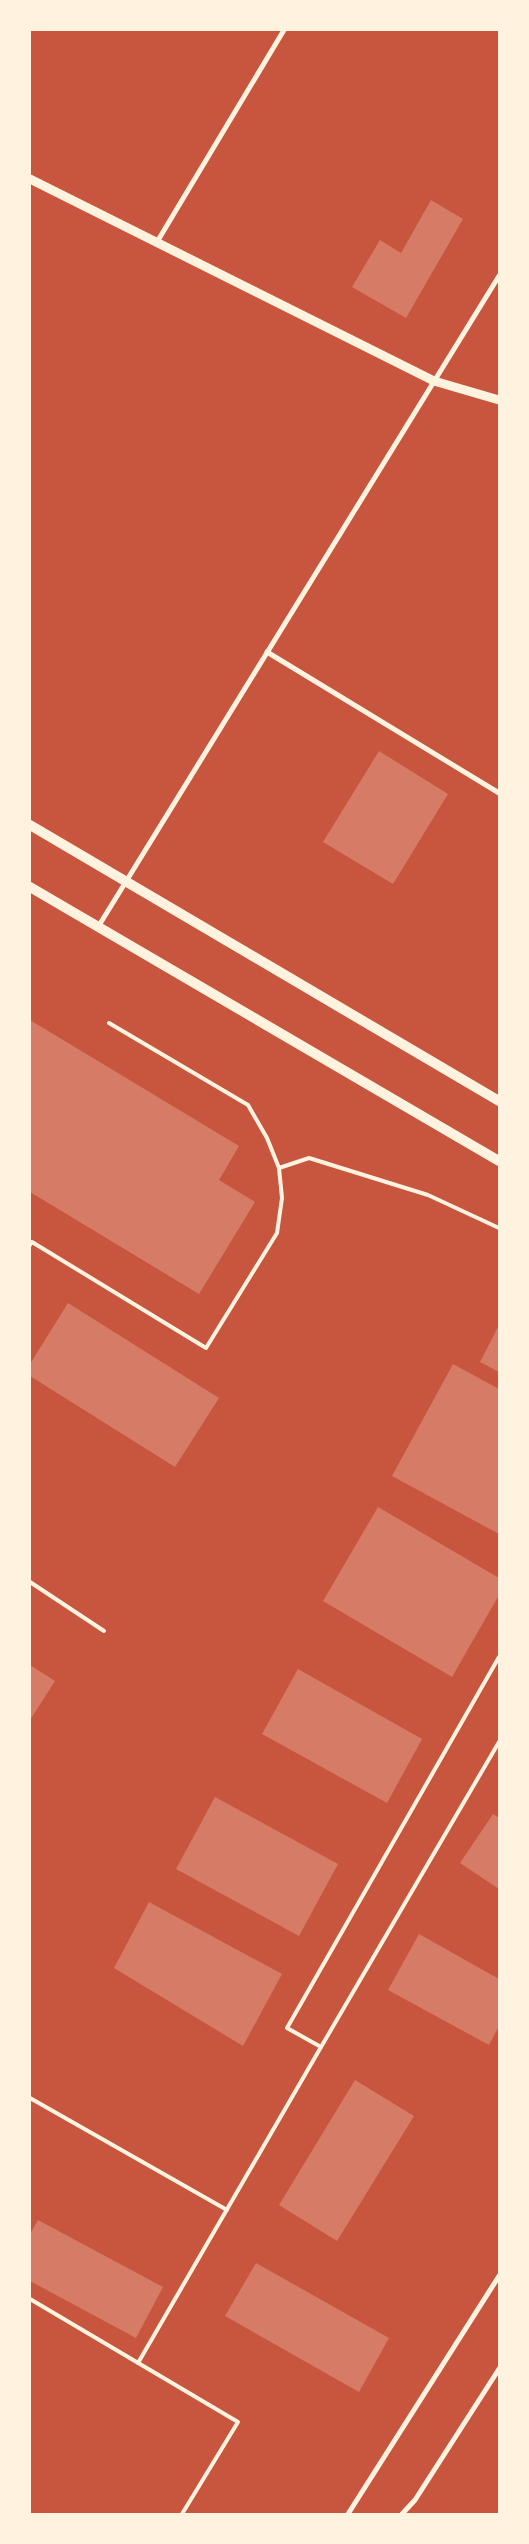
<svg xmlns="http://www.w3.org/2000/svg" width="529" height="2544" font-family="'Archivo Narrow',sans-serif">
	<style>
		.building { fill: #d67c66 }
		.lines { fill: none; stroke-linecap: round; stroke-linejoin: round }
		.service { stroke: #fff3e0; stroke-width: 4 }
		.minor { stroke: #fff3e0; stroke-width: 5 }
		.tertiary { stroke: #fff3e0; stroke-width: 9 }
		.secondary { stroke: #fff3e0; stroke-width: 10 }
	</style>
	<rect width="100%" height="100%" fill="#c8553d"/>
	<!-- building -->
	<g class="building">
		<path d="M431,200L463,219L406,318L352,287L380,240L401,253Z"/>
		<path d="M379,751L448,794L393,884L323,842Z"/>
		<path d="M30,1020L239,1146L219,1180L255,1202L199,1294L30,1192Z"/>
		<path d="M68,1303L219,1398L175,1467L30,1376V1364Z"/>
		<path d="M499,1325V1372L480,1362Z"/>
		<path d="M453,1364L499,1389V1534L392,1476Z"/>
		<path d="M378,1507L499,1578V1595L452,1677L323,1601Z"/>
		<path d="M30,1665L55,1681L30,1720Z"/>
		<path d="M298,1669L422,1739L387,1803L262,1734Z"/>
		<path d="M215,1797L338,1864L299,1936L176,1869Z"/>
		<path d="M493,1814L499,1818V1889L460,1863Z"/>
		<path d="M149,1902L282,1974L243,2046L114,1968Z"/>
		<path d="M419,1934L499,1979V2026L489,2045L388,1990Z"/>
		<path d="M355,2080L414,2116L337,2241L279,2205Z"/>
		<path d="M38,2220L163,2287L136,2338L30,2281V2234Z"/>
		<path d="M256,2263L389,2338L359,2392L225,2316Z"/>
	</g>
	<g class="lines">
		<!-- service -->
		<g class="service">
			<path d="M279,1168L309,1158L428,1195L499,1228"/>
			<path d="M30,1245L32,1242L206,1348L277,1233L282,1198L279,1168L267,1138L248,1105L109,1023"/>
			<path d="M30,1582L104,1631"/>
			<path d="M321,2047L499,1742"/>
			<path d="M30,2098L227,2210"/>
			<path d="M30,2299L238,2422L182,2514"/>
			<path d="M138,2363L321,2047L287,2028L499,1657"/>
		</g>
		<!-- minor -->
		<g class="minor">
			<path d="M157,242L284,30"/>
			<path d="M267,652L499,793"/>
			<path d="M98,927L499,276"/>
			<path d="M348,2514L499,2276"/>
			<path d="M402,2514L415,2500L499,2369"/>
		</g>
		<!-- tertiary -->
		<path class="tertiary" d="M30,179L434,381L499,400"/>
		<!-- secondary -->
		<g class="secondary">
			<path d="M30,825L499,1101"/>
			<path d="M30,887L499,1161"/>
		</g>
	</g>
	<!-- border -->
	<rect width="529" height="2544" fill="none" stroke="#fff3e0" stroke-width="62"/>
</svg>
